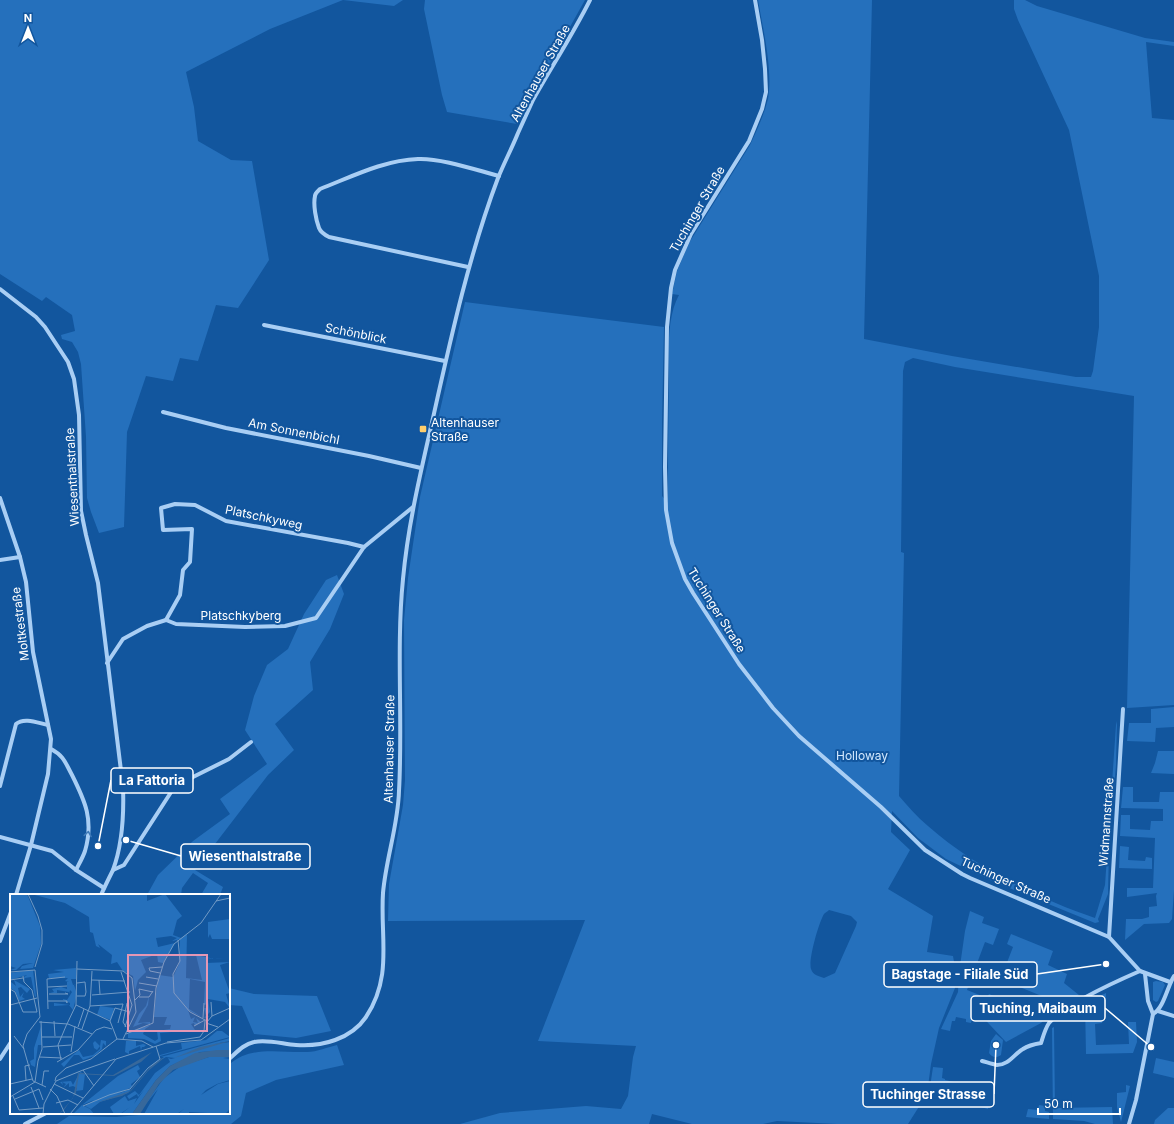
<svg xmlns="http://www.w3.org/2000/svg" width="1174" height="1124" font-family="Inter,sans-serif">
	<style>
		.green { fill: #2570bc; fill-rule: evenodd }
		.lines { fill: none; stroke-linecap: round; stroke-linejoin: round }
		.minor { stroke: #a9cef4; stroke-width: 4 }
		.oneway { stroke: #3f7ab8 }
		.poi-dot { fill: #ffce6c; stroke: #12569e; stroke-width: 1.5 }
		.labels { text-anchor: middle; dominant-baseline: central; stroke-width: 4; stroke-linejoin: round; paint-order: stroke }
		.street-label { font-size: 12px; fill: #fff; stroke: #12569e }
		.poi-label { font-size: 12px; fill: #fff; stroke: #12569e; text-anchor: start }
		.park-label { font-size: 12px; fill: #d2e8fe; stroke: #12569e }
		.inset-road { fill: none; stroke: #719ac5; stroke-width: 1 }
		.view { fill: #e497b5; fill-opacity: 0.15; stroke: #e497b5; stroke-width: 2 }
		.inset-edge { fill: none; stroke: #fff; stroke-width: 2 }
		.leader { fill: none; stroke: #fff; stroke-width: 1.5 }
		.callout-dot { fill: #fff; stroke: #12569e; stroke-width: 1.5 }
		.callout { fill: #12569e; stroke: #fff; stroke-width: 1.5 }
		.callout-label { font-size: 13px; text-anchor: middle; font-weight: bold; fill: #fff }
	</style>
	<rect width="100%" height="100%" fill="#12569e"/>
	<!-- green -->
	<g class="green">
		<path d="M0,0H403L394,6L343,0L270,29L186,72L194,107L198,141L231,160L252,161L269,260L238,308L216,305L198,361L180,358L173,381L146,376L127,432L124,527L99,533L91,512L87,498L86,437L81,364L78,352L72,342L62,339L61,335L75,331L72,315L46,297L42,301L0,274Z"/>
		<path d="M425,0H585L528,102L517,124L447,112L442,95L424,9Z"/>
		<path d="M758,0H872L864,339L952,356L1076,377H1091L1093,371L1099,327V276L1069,130L1018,20L1014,9V0H1025L1037,6L1145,38L1174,42V46L1146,42L1152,118L1174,120V705L1127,708L1134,396L955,367L913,358L905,362L903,371L901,552L904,553L899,796C908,806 917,817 928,826C973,866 1038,899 1095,918L1105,885L1116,725L1117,721L1116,765L1109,849L1108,894L1098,919L1099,922L1095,923L992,881L946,859L918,838L892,811L891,832L910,850L888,889L933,916L927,952L953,956L956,973L955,988L939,1028L931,1064L927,1094L908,1124H837L777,1121L763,1124H692L652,1114L649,1124H460L500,1113L586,1106L621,1109L628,1096L633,1057L636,1046L538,1041L585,920L388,921L389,884L403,805L405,780L404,620L408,578L420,497L465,302L664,327L662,423V496L668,503C668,462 668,421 669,380C669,353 666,319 679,295L672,294L677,271L689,243L750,145C757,130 764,115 768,99C773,70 763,29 758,0ZM829,910L851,916L857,922L856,926L835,973L824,978C818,976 813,975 811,969C808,960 819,922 824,914C825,913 828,911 829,910Z"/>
		<path d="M337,575L344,594L330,629L310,662L313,690L275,724L294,750L268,775L195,870L223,887L220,895H201L208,883L193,873L182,888L181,895H147L158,875L193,841L230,814L220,799L267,764L245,730L254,696L267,665L288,649L304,614L326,580Z"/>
		<path d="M1174,707V727L1156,728L1155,742L1127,741L1129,723H1151V709Z"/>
		<path d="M1158,751H1174V774L1151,773L1155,763Z"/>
		<path d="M1123,787H1133V802H1159L1160,792H1174V890L1172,919L1169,923L1144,924L1125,940L1126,919H1142L1149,917V907L1157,906L1156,896L1157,893L1127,897V888H1153L1155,838L1120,836L1121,815H1130V829L1150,830L1151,821H1163V809L1121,808Z"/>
		<path d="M1120,846L1129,847L1128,860L1145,861L1146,857L1152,858V869L1119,868Z"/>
		<path d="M970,911L984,917L982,923L999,929L993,945L985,942L967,990L987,998L989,994L996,997L995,1000L1035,1017L1044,997L1003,980L1001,978L1013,947L1007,944L1011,934L1053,951L1048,965L1067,974L1064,983L1079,995L1056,1008L1041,1023L1006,1042L974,1008L971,1023L966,1022V1019L956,1017L955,1021H952L950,1031L941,1029L958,992L959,973L965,931Z"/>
		<path d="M1156,981L1163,982L1165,985L1158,1001L1156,1002L1153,1000V982Z"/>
		<path d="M229,988L254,994L317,996L331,1031L296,1038L254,1034L242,1006L229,1005Z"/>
		<path d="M1106,993V1013H1102V1023L1095,1024L1096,1045L1129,1044L1128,1022H1136L1137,1042L1133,1053L1086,1054L1085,1003Z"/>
		<path d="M1054,1027L1055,1108L1112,1107L1113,1124H1095L1084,1121L1053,1119L1052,1028Z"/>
		<path d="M996,1034L1003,1040L1001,1055C997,1058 992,1058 989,1053L991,1041Z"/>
		<path d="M337,1045L344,1065L276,1080L246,1093L241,1116L231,1124H57L69,1116L116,1117L162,1113H229V1065C250,1045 280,1053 307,1052C317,1052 328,1047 337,1045Z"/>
		<path d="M1156,1058L1174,1062V1078L1153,1073Z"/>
		<path d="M933,1067L943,1068L942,1078L945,1079V1080L963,1084C959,1093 952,1092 944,1090L941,1096L929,1094Z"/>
		<path d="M966,1085L971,1086L969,1094L973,1098L990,1101L988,1109L955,1100L956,1095L961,1093Z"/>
		<path d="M1126,1085L1130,1086L1121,1122L1117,1107V1093L1126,1092Z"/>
		<path d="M1039,1105L1045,1106V1111L1049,1112V1119L1026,1117L1028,1109L1038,1110Z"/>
		<path d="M1168,1108H1174V1124H1154L1155,1120Z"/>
	</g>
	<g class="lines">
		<!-- minor -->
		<g class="minor">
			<path d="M755,0L762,40L765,69L766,92L762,109L749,141L691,234L675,270L671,288L667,327L665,467L666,510L672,543L685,579L693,593L739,664L773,708L799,736L881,807L925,850L962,874L970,878L1109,937L1140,971L1170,982"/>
			<path d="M468,267L329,237C325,235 321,233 319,228C316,220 313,205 315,196C315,193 318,191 320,189C351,177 384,160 418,159C441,158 476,170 499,176"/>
			<path d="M0,289L36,317L45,327L68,362L74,379L79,415L81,511L86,535L98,583L123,787C124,814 123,843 113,870C109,878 105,886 101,895"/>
			<path d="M264,325L445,361"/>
			<path d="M163,412L226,428L369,456L421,468"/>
			<path d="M0,498L20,557L26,582L33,652L51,739L48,774L31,845L16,895"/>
			<path d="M0,560L20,557"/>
			<path d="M166,620L176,624L245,627L285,626L316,618L364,547L413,507"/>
			<path d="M107,663L123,639L147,626L166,620L180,595L183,570L190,562L192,529L163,530L161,508L175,504L195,505L226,521L348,543L364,547"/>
			<path d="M51,749C64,756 65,762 72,775C85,801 94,820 85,851C83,857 79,864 76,870"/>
			<path d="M0,786L16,724C24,717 38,723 48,725"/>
			<path d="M123,787L158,777L165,778L175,786"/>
			<path d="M0,837L52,851L76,870L104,888"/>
			<path d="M113,870L124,865L175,786L229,759L251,742"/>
			<path d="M1109,937L1123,709"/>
			<path d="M0,941L11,912"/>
			<path d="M1158,1011L1174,1016"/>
			<path d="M1153,1014C1164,1008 1167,987 1174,976"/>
			<path d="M0,1059L11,1042"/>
			<path d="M229,1059C237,1052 244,1044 254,1042C267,1039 283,1044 296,1045C322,1047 351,1039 366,1017C393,976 380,938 383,893C386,858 398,826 399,791C403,720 396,649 403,579C408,524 421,471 433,418C451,337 469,255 498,178C504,163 512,148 518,133C523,122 528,111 533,100C552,66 573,34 590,0"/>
			<path d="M982,1061C986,1062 992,1064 997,1065C1009,1065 1014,1054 1023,1049C1029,1045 1035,1044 1041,1043C1043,1037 1045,1029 1049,1023C1064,1005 1117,981 1140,971"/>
			<path d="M25,1124L46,1113"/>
			<path d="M1129,1124L1136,1100L1153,1014L1148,1001L1145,974"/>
		</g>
	</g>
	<!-- one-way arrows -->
	<defs><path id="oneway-chevron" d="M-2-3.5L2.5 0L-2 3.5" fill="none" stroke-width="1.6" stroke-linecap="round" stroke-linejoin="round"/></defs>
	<use class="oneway" href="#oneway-chevron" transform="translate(88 834) rotate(-81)"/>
	<!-- markers -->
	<rect class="poi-dot" x="419" y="425" width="8" height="8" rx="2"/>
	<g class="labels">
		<!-- street labels -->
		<g class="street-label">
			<text transform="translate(540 73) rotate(-61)">Altenhauser Straße</text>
			<text transform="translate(697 209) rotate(-60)">Tuchinger Straße</text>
			<text transform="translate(356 333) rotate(11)">Schönblick</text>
			<text transform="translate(294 431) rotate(11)">Am Sonnenbichl</text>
			<text transform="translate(72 477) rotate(-93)">Wiesenthalstraße</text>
			<text transform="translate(264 517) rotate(12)">Platschkyweg</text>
			<text transform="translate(717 610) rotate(58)">Tuchinger Straße</text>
			<text x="241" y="615">Platschkyberg</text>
			<text transform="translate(20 624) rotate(-97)">Moltkestraße</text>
			<text transform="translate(389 749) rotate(-89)">Altenhauser Straße</text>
			<text transform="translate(1106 822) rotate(-86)">Widmannstraße</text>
			<text transform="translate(1006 880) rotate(24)">Tuchinger Straße</text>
		</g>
		<!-- poi labels -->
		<g class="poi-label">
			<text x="431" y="422">Altenhauser<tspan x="431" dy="14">Straße</tspan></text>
		</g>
		<!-- park labels -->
		<g class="park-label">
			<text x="862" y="755">Holloway</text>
		</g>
	</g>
	<!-- overview -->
	<g transform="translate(10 894)">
		<rect width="220" height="220" fill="#12569e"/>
		<path d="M0,0H17L30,32L31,50L23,74L10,75L12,72L23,69L13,70L6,76H0L6,74L0,72ZM21,0H137V7L155,0L172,22L167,26L163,41L171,44L177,40L176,84L192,86L186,61L205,65L216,64L207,65L196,64V69L220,68L210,71L220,99L216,100L220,114L215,108L198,105L200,118L197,121L199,123L194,124L196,122L194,114H198L196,113L198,110L194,111L195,88L180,85L179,115L192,123L193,110L192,123L178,116L181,125L185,123L183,128L188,129L186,124L191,128L185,132L184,129L181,130L185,136L150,139L151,147L145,150L134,145L118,144V140L123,136L141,131L135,135L133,140L145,147L148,145L147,137L160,135L161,131H154L157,123H144L146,100L149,81L163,83L169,70L170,45L167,46L162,47L167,44L161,42L146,44L148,53L165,49L153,69L148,68L147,60L131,66L136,78L128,86L125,97L123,82L113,77L107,68L101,70L102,61L88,50L90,54L86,52L83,39L80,38L79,23L55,9ZM220,25V45H202L200,40L198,44V28ZM66,74V85H61L63,91L67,90L64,91L67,100L63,116L59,111L44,112V109L60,111V109L53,106V105L57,106L62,98L60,96L59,100V98L47,96V99H40L44,98L42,95L51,93L57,95V88H59L55,87L58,84H39L38,80L54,78L43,76ZM23,76L26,102L25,103L21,83L15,84V87L14,83L17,81L0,86V79ZM4,86L20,95L17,99L11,93L8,94L10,103L14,98L12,103L15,105L9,107L5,97L0,94L1,88L6,92ZM139,102L138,111L128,129L140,128V130L133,129L123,133L129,120L136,112ZM90,112L104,114L101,126L87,121ZM31,132L32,151H28L25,173L21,171L20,167L24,165V154ZM207,137H212L220,143L150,162V161L172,155L171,149L196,146ZM220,144V147L204,150L220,148V156L190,158L160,172L146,186L122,220H111L120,213L110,220H104L101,215L100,213L115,202L118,207L127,204L124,210L134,196L128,203L127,200L119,205L117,202L125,197L129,201L145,179L160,168L158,164L161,165L165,164L156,163L145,169L154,163H151ZM91,146L96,147V152L93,149L92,155L84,162L73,166L69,161H64L54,173L51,170L69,156L73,163L83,161L90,155V152L87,156L84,154L83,149L85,147L90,152ZM116,147H126V152L133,150L136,151L134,153H142H132L131,156L130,152L119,157V160L115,158ZM150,163L128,171L130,175L127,177L130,183L121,190L122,193L107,200L121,195L118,199L90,208L81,215L75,212L84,206L72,211L108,182L128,171ZM199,163H220L213,164L220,165V186L207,190L196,196L191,201L208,190L220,187V215L215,220L179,218V220H168L174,215L167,220H134L148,195L135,211L136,209L154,184L171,172ZM70,178L75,180L73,196L66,197L67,194L63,192L59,193V189L53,194L56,190L52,188L53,191L50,188L61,187L63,191ZM72,211L80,215L84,220H63Z" fill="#2570bc"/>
		<path d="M220,147L164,164H154L138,177L121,197L112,202L85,209L78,220L85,209L120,197L143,170L153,164H164L190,153ZM207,156H220V163H199L163,176L149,190L130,220H122L146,186L160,172L185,159ZM142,158L131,168L104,182L69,180L66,199L54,216L49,220L63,204L68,179L103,181Z" fill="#37689b"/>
		<path class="inset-road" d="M18,0L28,22L32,36V50L25,73M206,7L220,4M168,46L170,67L163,80L164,99L180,118L197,127M67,75L113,77L122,84L126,118L113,145M25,76L30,123L17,140L13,152L23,187L36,193M0,78L25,76M111,78L122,111L115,133M150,79L140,77L139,74L152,73M136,83L148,85M0,86L13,84M82,86L115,87M89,86L90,100M129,89L147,92M38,93L57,92M0,95L5,98L13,118H27L22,96L14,88L13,82M39,100H58L55,99M82,101L120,98M67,102H75L76,98L75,88L67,89M129,103H139L143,97M125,106L130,101L129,95L143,98M38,107H57V109L56,107M201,108L202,122M0,111L27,104M66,111L100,127M80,112L113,110L108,129M38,115L37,85L55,83M193,124L194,109M44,127L45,142M29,128L58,130L82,140M197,128L202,122L220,114M196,129L208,133M56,132L66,111L67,67M184,132L195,126M68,133L74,115M116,133L113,128L117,109M72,135L80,112L82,77M116,140L143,129L146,94L154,68L164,50L191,29L211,0M4,142L14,155M32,143H62M107,145L100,127L105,114L120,118M157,148L190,143L194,137L195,127M33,153L61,151M61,158L65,132M29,163L52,164M51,166L48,151L56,132M47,168L68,156L86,136L94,133L102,135M73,176L105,165M16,186L15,172L20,171M45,187L46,183L56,174L81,165L107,145L132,147L143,153M25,188L28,167L32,155L31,127M0,190L22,185M44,190L73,204M32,191L34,177H39M21,193L29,214M40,195L47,202L55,220M41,196L46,187L73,176L84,192M3,202L9,216L33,214M0,203L25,188M5,205L29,195L33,206M46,209L58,206L68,211M73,212L99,201L120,195L138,174L150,165L146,152M33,220L34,210L41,196M60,220L106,165L156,149L191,146L220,125"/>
		<path class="view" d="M118,61H197V137H118Z"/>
		<rect width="220" height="220" class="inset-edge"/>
	</g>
	<!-- callouts -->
	<path class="leader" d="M98 846L111 780M126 840L181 856M1106 964L1037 974M1151 1047L1105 1008M996 1045L994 1094"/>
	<g class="callout-dot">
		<circle cx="98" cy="846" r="4"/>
		<circle cx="126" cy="840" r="4"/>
		<circle cx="1106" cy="964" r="4"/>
		<circle cx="1151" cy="1047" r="4"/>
		<circle cx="996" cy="1045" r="4"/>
	</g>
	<g class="callout">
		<rect x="111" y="768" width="82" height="25" rx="4"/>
		<rect x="181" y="844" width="129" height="25" rx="4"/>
		<rect x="884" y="962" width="153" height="25" rx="4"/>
		<rect x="971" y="996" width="134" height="25" rx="4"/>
		<rect x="863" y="1082" width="131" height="25" rx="4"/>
	</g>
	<g class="callout-label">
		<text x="152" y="785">La Fattoria</text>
		<text x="245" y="861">Wiesenthalstraße</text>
		<text x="960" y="979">Bagstage - Filiale Süd</text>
		<text x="1038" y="1013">Tuching, Maibaum</text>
		<text x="928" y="1099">Tuchinger Strasse</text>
	</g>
	<!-- north arrow -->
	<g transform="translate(28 28)" stroke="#12569e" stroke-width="3" paint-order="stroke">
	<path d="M0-3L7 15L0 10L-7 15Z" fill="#ffffff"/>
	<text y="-6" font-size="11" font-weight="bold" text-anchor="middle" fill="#ffffff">N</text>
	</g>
	<!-- scale -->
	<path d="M1038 1108v6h82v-6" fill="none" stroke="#ffffff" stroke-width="2"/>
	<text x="1044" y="1108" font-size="12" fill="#ffffff" stroke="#12569e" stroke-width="3" paint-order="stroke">50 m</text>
</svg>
